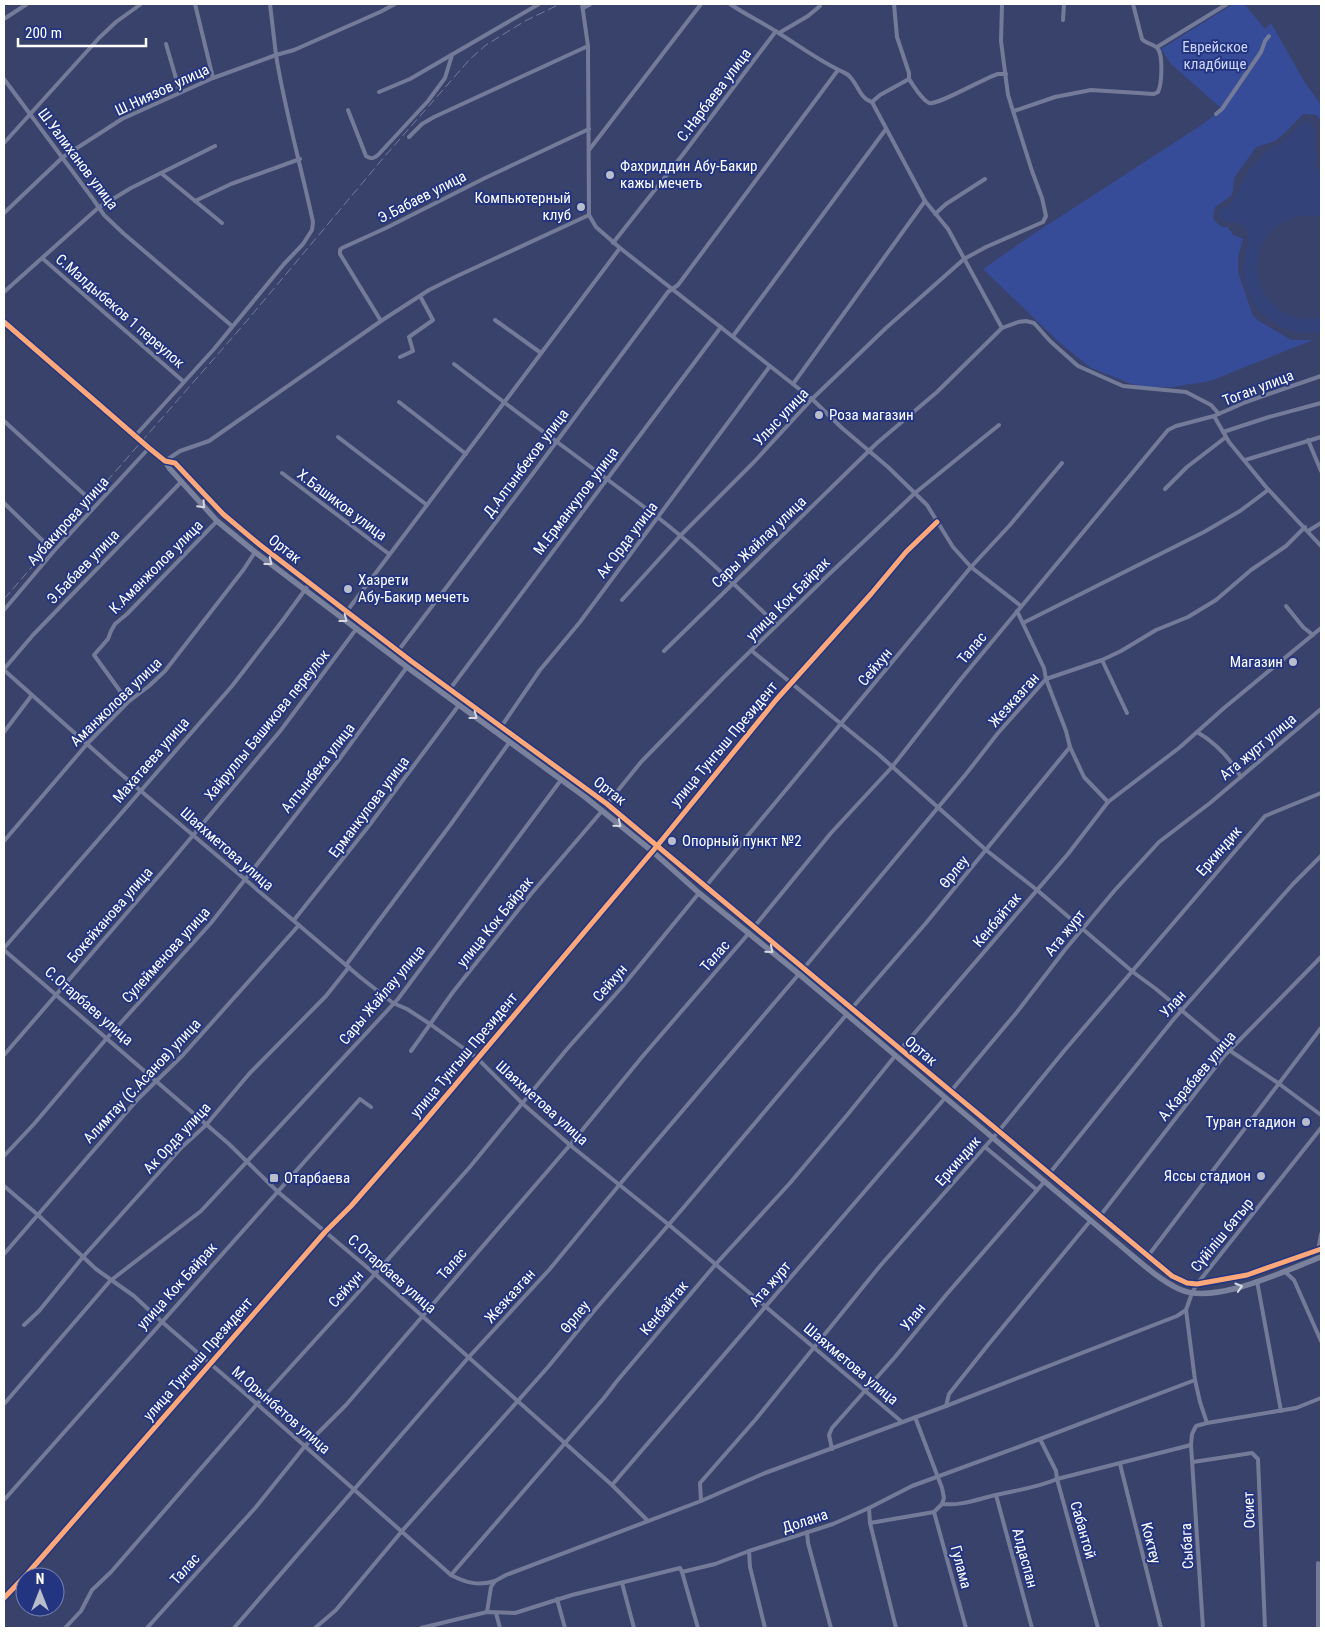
<svg xmlns="http://www.w3.org/2000/svg" width="1325" height="1632" font-family="'Roboto Condensed',sans-serif">
	<style>
		.green { fill: #374c98 }
		.water { fill: #34427a }
		.lines { fill: none; stroke-linecap: round; stroke-linejoin: round }
		.street { stroke: #747b99; stroke-width: 4 }
		.secondary { stroke: #7a819d; stroke-width: 5.5 }
		.rail { stroke: #757c99; stroke-width: 1; stroke-dasharray: 9 4; stroke-linecap: butt }
		.cycleway-casing { stroke: #233581; stroke-width: 8 }
		.cycleway { stroke: #fea87a; stroke-width: 5 }
		.oneway { stroke: #d7d9e2 }
		.poi-dot { fill: #babdcb; stroke: #233581; stroke-width: 2 }
		.labels { text-anchor: middle; dominant-baseline: central; stroke-width: 4; stroke-linejoin: round; paint-order: stroke }
		.park-label { font-size: 15px; fill: #cdd6f6; stroke: #233581 }
		.street-label { font-size: 15px; fill: #fff; stroke: #233581 }
		.poi-label { font-size: 15px; fill: #fff; stroke: #233581; text-anchor: start }
	</style>
	<rect width="100%" height="100%" fill="#39426b"/>
	<!-- green -->
	<path class="green" d="M1233,4H1244L1265,29L1271,23L1304,81L1321,105V120L1316,115L1303,114L1285,133L1275,141L1256,147L1234,178L1233,191L1231,196L1215,207L1213,218C1217,224 1221,228 1228,227L1233,235L1243,239L1238,257V272L1253,316L1259,321L1291,340H1313L1210,381L1173,387H1140L1091,368L1060,343L983,269L1032,235L1203,124L1222,109L1172,65L1161,49Z"/>
	<!-- water -->
	<path class="water" d="M1305,122H1309L1315,128V150L1318,158L1315,161L1316,166L1321,176V216C1310,216 1298,214 1287,220C1245,240 1248,299 1291,316C1301,319 1311,320 1321,317V332C1282,339 1243,309 1243,268C1243,257 1251,240 1247,231C1242,221 1233,222 1224,222L1219,217V213L1221,209L1231,203L1235,197L1249,170L1268,150L1281,144L1301,123Z"/>
	<g class="lines">
		<!-- street -->
		<g class="street">
			<path d="M195,4L213,78"/>
			<path d="M270,4L276,55L294,50L380,12L395,4"/>
			<path d="M582,4L588,46L589,215L596,227L620,248L812,399L842,428L888,467L927,505L953,547L971,567L1021,606"/>
			<path d="M730,4C746,15 764,23 780,34C801,47 821,62 843,72C857,77 858,99 872,102L925,201L948,229L1002,328L1018,322L1026,321L1034,323L1050,341L1078,366L1123,386L1186,392L1211,405L1219,414"/>
			<path d="M583,8L591,4"/>
			<path d="M4,19L27,4"/>
			<path d="M1063,20L1064,4"/>
			<path d="M779,33L808,16L820,6"/>
			<path d="M166,44L180,92"/>
			<path d="M1157,47L1227,4"/>
			<path d="M4,79L93,199L104,215L123,233L232,326"/>
			<path d="M909,79C914,86 921,99 929,103C937,106 986,77 998,74C1001,74 1003,74 1006,74"/>
			<path d="M379,92L410,79L539,4"/>
			<path d="M872,102L880,95L909,79V73L897,37L894,4"/>
			<path d="M348,110L366,156C371,159 373,159 378,155L428,101L445,78L452,55"/>
			<path d="M1014,111L1055,97L1091,90L1154,94L1158,92C1162,84 1163,56 1158,49C1155,44 1146,44 1142,39L1133,4"/>
			<path d="M1216,114L1222,109L1261,52L1265,41L1269,36"/>
			<path d="M409,137L422,124L434,117L588,46"/>
			<path d="M4,143L99,38L116,22L141,4"/>
			<path d="M589,150L701,4"/>
			<path d="M161,173L222,223"/>
			<path d="M195,201L231,184L300,159"/>
			<path d="M4,213L63,157L122,119L213,78L276,55C285,111 301,166 313,222L312,230L303,244L284,264L214,349L135,436"/>
			<path d="M935,214L946,204L985,179"/>
			<path d="M613,243L684,153L776,31"/>
			<path d="M42,258L184,382"/>
			<path d="M4,292L98,208L131,188L215,146"/>
			<path d="M495,320L541,353"/>
			<path d="M381,321L340,254V250L342,248L386,228L485,178L589,129"/>
			<path d="M4,322L149,448L165,461L180,451L209,441L381,321L429,290L455,277L589,215"/>
			<path d="M733,336L886,129"/>
			<path d="M400,357L413,351L409,337L433,320L420,296"/>
			<path d="M454,364C521,416 589,465 656,516C699,549 738,588 777,625"/>
			<path d="M793,384L925,201"/>
			<path d="M399,402L466,454"/>
			<path d="M1214,416L1229,442L1266,487L1321,546"/>
			<path d="M4,421L85,495"/>
			<path d="M1223,432L1269,417L1321,403"/>
			<path d="M338,437L427,505"/>
			<path d="M1308,440L1321,471"/>
			<path d="M1245,460L1321,437"/>
			<path d="M282,473L389,554"/>
			<path d="M1165,489L1187,467L1226,437"/>
			<path d="M4,503L45,543"/>
			<path d="M1308,531L1321,523"/>
			<path d="M622,600L680,536L754,462L812,399L886,328L964,259L986,247L1043,222L1046,216L1042,198L1032,171L1008,95L1001,41L1002,4"/>
			<path d="M1286,606L1303,627L1313,635"/>
			<path d="M4,610L54,551L149,448"/>
			<path d="M347,611L482,432L620,248"/>
			<path d="M1017,611L1044,668L1046,679L1066,731L1070,747L1084,777L1108,802"/>
			<path d="M1023,623L1204,532L1240,511L1268,490"/>
			<path d="M398,651L531,476L668,292L678,285L838,70"/>
			<path d="M664,651L877,443L937,392L1002,328"/>
			<path d="M752,651L878,754L986,850L1037,890L1133,972L1156,989L1229,1050L1278,1083L1321,1115"/>
			<path d="M1102,660L1127,713"/>
			<path d="M4,669L33,635L181,482"/>
			<path d="M4,670L115,769L360,977L393,1003L407,1009L430,1024L477,1058L523,1104L570,1145L668,1224L902,1422"/>
			<path d="M450,689L721,327"/>
			<path d="M128,702L94,655L108,639L111,631L115,624L127,614L217,521"/>
			<path d="M501,727L540,670L580,622L770,366"/>
			<path d="M4,732L32,695"/>
			<path d="M1197,732C1216,743 1230,758 1241,777"/>
			<path d="M607,804L641,762L723,678L825,578L915,493L999,425"/>
			<path d="M4,841L87,744L128,702L149,686L165,671L244,569L255,552"/>
			<path d="M706,886L971,567L1010,525L1062,463"/>
			<path d="M294,920L368,827L459,705"/>
			<path d="M754,927L831,833L892,767L961,679L1168,430L1176,426L1214,416L1246,402L1321,376"/>
			<path d="M4,948L232,686L283,620L310,583"/>
			<path d="M4,950L229,1144L277,1191L375,1274L612,1485L648,1521"/>
			<path d="M346,965L451,824L509,743"/>
			<path d="M804,968L966,774L998,733L1046,679L1102,660L1121,651L1156,630L1188,617L1216,600L1251,570L1286,546L1305,527"/>
			<path d="M852,1008L926,923L1070,747"/>
			<path d="M900,1050L1068,854L1108,802L1179,748L1224,708L1321,628"/>
			<path d="M411,1051L453,992L531,894L602,811"/>
			<path d="M4,1055L169,864L281,730L357,628"/>
			<path d="M951,1091L1017,1012L1064,951L1115,890L1159,842L1210,803L1321,709"/>
			<path d="M985,1147L1037,1190"/>
			<path d="M4,1156L34,1124L107,1038L211,923L338,761L407,667"/>
			<path d="M1049,1174L1173,1020L1293,884L1321,856"/>
			<path d="M4,1186L38,1215L96,1269L134,1296L161,1321L257,1404L451,1575C466,1583 479,1586 495,1581"/>
			<path d="M1100,1216L1224,1056L1321,957"/>
			<path d="M1318,1251L1321,1234"/>
			<path d="M4,1254L138,1099L183,1055L299,925"/>
			<path d="M1148,1256L1321,1028"/>
			<path d="M1284,1271L1294,1280L1321,1341"/>
			<path d="M1257,1281L1281,1411"/>
			<path d="M24,1325L39,1311L83,1257L136,1198L182,1147L206,1125L249,1074L326,996L349,967"/>
			<path d="M1195,1380L1200,1402L1207,1423"/>
			<path d="M4,1404L110,1281L201,1211L398,999L561,780"/>
			<path d="M946,1406L949,1394L988,1345L1091,1220"/>
			<path d="M1040,1439L1056,1471L1057,1479L1098,1628"/>
			<path d="M832,1449L829,1435L832,1428L895,1357L946,1295L1045,1181"/>
			<path d="M1193,1462L1252,1453L1258,1459L1265,1628"/>
			<path d="M1120,1464L1161,1628"/>
			<path d="M612,1485L945,1098"/>
			<path d="M996,1495L1032,1628"/>
			<path d="M4,1500L360,1099L371,1107"/>
			<path d="M701,1501L700,1483L756,1419L880,1266L998,1132L1064,1051L1265,816L1321,793"/>
			<path d="M942,1504C961,1506 978,1499 996,1495C1016,1490 1037,1488 1057,1479L1191,1445"/>
			<path d="M869,1508L870,1523L934,1512L942,1504L944,1498L942,1488L915,1417"/>
			<path d="M934,1512L966,1628"/>
			<path d="M870,1523L896,1628"/>
			<path d="M807,1532L808,1543L831,1628"/>
			<path d="M1318,1563V1628"/>
			<path d="M682,1572L698,1628"/>
			<path d="M451,1575L604,1398L617,1381L715,1265L790,1183L848,1114L895,1056"/>
			<path d="M622,1583L634,1628"/>
			<path d="M4,1598L28,1573L325,1232L351,1206L419,1128L657,846L776,700L871,594L906,552L937,522"/>
			<path d="M557,1599L565,1628"/>
			<path d="M487,1612L491,1587L495,1581L506,1575L701,1501L765,1473L946,1406L1177,1316L1186,1310L1192,1293L1197,1284L1321,1128"/>
			<path d="M496,1613L500,1628"/>
			<path d="M65,1628L81,1611L92,1590L111,1572L257,1404L375,1274L469,1168L567,1049L622,987L699,893"/>
			<path d="M147,1628L256,1507L305,1446L346,1405L570,1145L642,1057L749,933"/>
			<path d="M234,1628L468,1358L549,1270L620,1184L799,974"/>
			<path d="M315,1628L336,1610L402,1531L548,1367L594,1311L684,1207L847,1014"/>
			<path d="M421,1628L487,1612L515,1613L572,1595L680,1568L682,1572L715,1564L749,1551"/>
			<path d="M765,1628L750,1567L749,1551L833,1524L869,1508L912,1486L1040,1439L1195,1380L1186,1310"/>
			<path d="M1203,1628L1191,1445L1192,1434L1196,1426L1207,1423L1296,1408L1321,1398"/>
		</g>
		<!-- secondary -->
		<g class="secondary">
			<path d="M165,461L170,469L217,521L255,552L407,667L585,797L652,851L699,893L799,974L1121,1246C1139,1261 1158,1279 1179,1289C1214,1306 1286,1270 1321,1257"/>
			<path d="M165,461L175,463L223,514L260,545L411,661L607,804L1172,1276L1187,1283L1197,1284L1247,1275L1321,1249"/>
		</g>
		<!-- rail -->
		<path class="rail" d="M4,599L245,323L385,156L470,59L486,45L525,21L560,4"/>
		<defs>
			<g id="cycleway">
				<path d="M4,322L149,448L165,461L175,463L223,514L260,545L411,661L607,804L1172,1276L1187,1283L1197,1284L1247,1275L1321,1249"/>
				<path d="M4,1598L28,1573L325,1232L351,1206L419,1128L657,846L776,700L871,594L906,552L937,522"/>
			</g>
		</defs>
		<!-- cycleway casing -->
		<use href="#cycleway" class="cycleway-casing"/>
		<!-- cycleway -->
		<use href="#cycleway" class="cycleway"/>
	</g>
	<!-- one-way arrows -->
	<defs><path id="oneway-chevron" d="M-2-3.5L2.5 0L-2 3.5" fill="none" stroke-width="1.6" stroke-linecap="round" stroke-linejoin="round" transform="scale(1.25)"/></defs>
	<g class="oneway">
		<use href="#oneway-chevron" transform="translate(202 505) rotate(47)"/>
		<use href="#oneway-chevron" transform="translate(269 562) rotate(38)"/>
		<use href="#oneway-chevron" transform="translate(344 619) rotate(37)"/>
		<use href="#oneway-chevron" transform="translate(474 716) rotate(37)"/>
		<use href="#oneway-chevron" transform="translate(618 824) rotate(39)"/>
		<use href="#oneway-chevron" transform="translate(770 950) rotate(39)"/>
		<use href="#oneway-chevron" transform="translate(1239 1287) rotate(-16)"/>
	</g>
	<!-- markers -->
	<g class="poi-dot">
		<circle cx="610" cy="175" r="5"/>
		<circle cx="581" cy="207" r="5"/>
		<circle cx="819" cy="415" r="5"/>
		<circle cx="348" cy="589" r="5"/>
		<circle cx="1293" cy="662" r="5"/>
		<circle cx="672" cy="841" r="5"/>
		<circle cx="1306" cy="1122" r="5"/>
		<circle cx="1261" cy="1176" r="5"/>
		<rect x="269" y="1173" width="10" height="10" rx="2.5"/>
	</g>
	<g class="labels">
		<!-- park labels -->
		<g class="park-label">
			<text x="1215" y="47">Еврейское<tspan x="1215" dy="17">кладбище</tspan></text>
		</g>
		<!-- street labels -->
		<g class="street-label">
			<text transform="translate(162 90) rotate(-25)">Ш.Ниязов улица</text>
			<text transform="translate(714 95) rotate(-53)">С.Нарбаева улица</text>
			<text transform="translate(78 159) rotate(53)">Ш.Уалиханов улица</text>
			<text transform="translate(422 197) rotate(-27)">Э.Бабаев улица</text>
			<text transform="translate(120 311) rotate(41)">С.Малдыбеков 1 переулок</text>
			<text transform="translate(1258 388) rotate(-21)">Тоган улица</text>
			<text transform="translate(781 417) rotate(-47)">Улыс улица</text>
			<text transform="translate(526 463) rotate(-53)">Д.Алтынбеков улица</text>
			<text transform="translate(576 501) rotate(-53)">М.Ерманкулов улица</text>
			<text transform="translate(342 505) rotate(37)">Х.Башиков улица</text>
			<text transform="translate(68 521) rotate(-48)">Аубакирова улица</text>
			<text transform="translate(627 540) rotate(-53)">Ак Орда улица</text>
			<text transform="translate(759 542) rotate(-44)">Сары Жайлау улица</text>
			<text transform="translate(285 549) rotate(38)">Ортак</text>
			<text transform="translate(83 567) rotate(-46)">Э.Бабаев улица</text>
			<text transform="translate(156 567) rotate(-45)">К.Аманжолов улица</text>
			<text transform="translate(788 599) rotate(-45)">улица Кок Байрак</text>
			<text transform="translate(972 648) rotate(-50)">Талас</text>
			<text transform="translate(875 667) rotate(-50)">Сейхун</text>
			<text transform="translate(1014 700) rotate(-48)">Жезказган</text>
			<text transform="translate(116 702) rotate(-44)">Аманжолова улица</text>
			<text transform="translate(267 725) rotate(-51)">Хайруллы Башикова переулок</text>
			<text transform="translate(724 744) rotate(-50)">улица Тунгыш Президент</text>
			<text transform="translate(1258 747) rotate(-40)">Ата журт улица</text>
			<text transform="translate(151 760) rotate(-49)">Махатаева улица</text>
			<text transform="translate(318 768) rotate(-52)">Алтынбека улица</text>
			<text transform="translate(610 791) rotate(38)">Ортак</text>
			<text transform="translate(369 807) rotate(-53)">Ерманкулова улица</text>
			<text transform="translate(227 849) rotate(41)">Шаяхметова улица</text>
			<text transform="translate(1219 851) rotate(-49)">Еркиндик</text>
			<text transform="translate(954 872) rotate(-51)">Өрлеу</text>
			<text transform="translate(110 915) rotate(-49)">Бокейханова улица</text>
			<text transform="translate(997 920) rotate(-50)">Кенбайтак</text>
			<text transform="translate(495 922) rotate(-51)">улица Кок Байрак</text>
			<text transform="translate(1065 933) rotate(-51)">Ата журт</text>
			<text transform="translate(166 955) rotate(-48)">Сулейменова улица</text>
			<text transform="translate(715 956) rotate(-49)">Талас</text>
			<text transform="translate(610 983) rotate(-49)">Сейхун</text>
			<text transform="translate(382 995) rotate(-50)">Сары Жайлау улица</text>
			<text transform="translate(1173 1004) rotate(-48)">Улан</text>
			<text transform="translate(89 1006) rotate(41)">С.Отарбаев улица</text>
			<text transform="translate(921 1051) rotate(40)">Ортак</text>
			<text transform="translate(464 1055) rotate(-50)">улица Тунгыш Президент</text>
			<text transform="translate(1197 1076) rotate(-50)">А.Карабаев улица</text>
			<text transform="translate(142 1081) rotate(-47)">Алимтау (С.Асанов) улица</text>
			<text transform="translate(542 1103) rotate(42)">Шаяхметова улица</text>
			<text transform="translate(177 1138) rotate(-47)">Ак Орда улица</text>
			<text transform="translate(958 1161) rotate(-49)">Еркиндик</text>
			<text transform="translate(1222 1235) rotate(-51)">Сүйіліш батыр</text>
			<text transform="translate(452 1264) rotate(-49)">Талас</text>
			<text transform="translate(392 1274) rotate(41)">С.Отарбаев улица</text>
			<text transform="translate(770 1284) rotate(-49)">Ата журт</text>
			<text transform="translate(177 1286) rotate(-48)">улица Кок Байрак</text>
			<text transform="translate(346 1289) rotate(-48)">Сейхун</text>
			<text transform="translate(510 1296) rotate(-48)">Жезказган</text>
			<text transform="translate(664 1308) rotate(-50)">Кенбайтак</text>
			<text transform="translate(575 1317) rotate(-51)">Өрлеу</text>
			<text transform="translate(913 1317) rotate(-51)">Улан</text>
			<text transform="translate(198 1359) rotate(-49)">улица Тунгыш Президент</text>
			<text transform="translate(851 1364) rotate(40)">Шаяхметова улица</text>
			<text transform="translate(281 1410) rotate(41)">М.Орынбетов улица</text>
			<text transform="translate(1249 1510) rotate(-92)">Осиет</text>
			<text transform="translate(805 1521) rotate(-18)">Долана</text>
			<text transform="translate(1083 1530) rotate(74)">Сабантой</text>
			<text transform="translate(1151 1543) rotate(76)">Коктеу</text>
			<text transform="translate(1187 1546) rotate(-93)">Сыбага</text>
			<text transform="translate(1025 1558) rotate(75)">Алдаспан</text>
			<text transform="translate(961 1567) rotate(75)">Гулама</text>
			<text transform="translate(185 1569) rotate(-48)">Талас</text>
		</g>
		<!-- poi labels -->
		<g class="poi-label">
			<text x="620" y="166">Фахриддин Абу-Бакир<tspan x="620" dy="17">кажы мечеть</tspan></text>
			<text x="571" y="198" text-anchor="end">Компьютерный<tspan x="571" dy="17">клуб</tspan></text>
			<text x="829" y="415">Роза магазин</text>
			<text x="358" y="580">Хазрети<tspan x="358" dy="17">Абу-Бакир мечеть</tspan></text>
			<text x="1283" y="662" text-anchor="end">Магазин</text>
			<text x="682" y="841">Опорный пункт №2</text>
			<text x="1296" y="1122" text-anchor="end">Туран стадион</text>
			<text x="1251" y="1176" text-anchor="end">Яссы стадион</text>
			<text x="284" y="1178">Отарбаева</text>
		</g>
	</g>
	<!-- border -->
	<rect width="1325" height="1632" fill="none" stroke="#ffffff" stroke-width="10"/>
	<!-- north arrow -->
	<g transform="translate(40 1592)"><circle r="24" fill="#233581" stroke="#7b86b3"/>
	<path d="M0-4L9 19L0 12L-9 19Z" fill="#babdcb"/>
	<text y="-8" font-size="14" font-weight="bold" text-anchor="middle" fill="#ffffff">N</text>
	</g>
	<!-- scale -->
	<path d="M18 38v8h128v-8" fill="none" stroke="#ffffff" stroke-width="2.5"/>
	<text x="25" y="38" font-size="15" fill="#ffffff" stroke="#233581" stroke-width="4" paint-order="stroke">200 m</text>
</svg>
